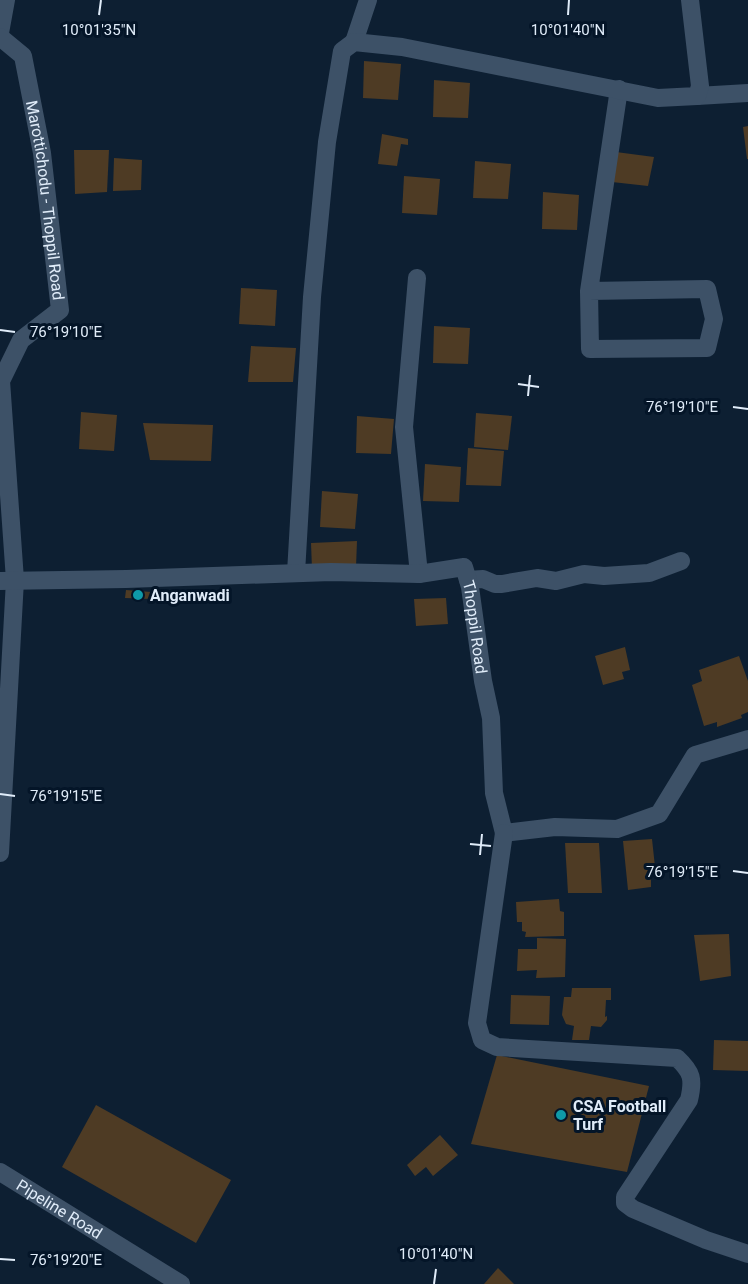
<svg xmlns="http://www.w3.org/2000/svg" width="748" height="1284" font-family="Roboto,sans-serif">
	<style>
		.building { fill: #4e3b24 }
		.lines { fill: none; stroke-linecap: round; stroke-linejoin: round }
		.minor { stroke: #3d5167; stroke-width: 18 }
		.tertiary { stroke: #3d5167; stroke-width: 18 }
		.ticks { fill: none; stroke: #e0ecf9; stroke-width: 2 }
		.culture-dot { fill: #0f9aa8; stroke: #041528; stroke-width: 2 }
		.labels { text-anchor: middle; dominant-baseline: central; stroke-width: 6; stroke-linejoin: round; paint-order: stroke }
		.street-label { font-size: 16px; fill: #e0ecf9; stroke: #041528 }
		.poi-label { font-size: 16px; font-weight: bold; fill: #e0ecf9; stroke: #041528; text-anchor: start }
		.ticks-label { font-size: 15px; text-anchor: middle; fill: #e0ecf9; stroke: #041528; stroke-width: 6; stroke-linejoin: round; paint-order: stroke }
	</style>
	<rect width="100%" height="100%" fill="#0d1f32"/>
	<!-- building -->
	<g class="building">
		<path d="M364,61L401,64L398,100L363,98Z"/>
		<path d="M434,80L470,83L468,118L433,117Z"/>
		<path d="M748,126V159H747L743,127Z"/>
		<path d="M382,134L408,139V145L401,144L397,166L378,164Z"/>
		<path d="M74,150H109L107,192L75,194Z"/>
		<path d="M616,152L654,157L648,186L612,182Z"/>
		<path d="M114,158L142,160L141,190L113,191Z"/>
		<path d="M475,161L511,164L508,199L473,198Z"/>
		<path d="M404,176L440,179L437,215L402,213Z"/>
		<path d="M543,192L579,195L577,230L542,229Z"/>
		<path d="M241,288L277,290L275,326L239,324Z"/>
		<path d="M434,326L470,328L468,364L433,363Z"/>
		<path d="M251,346L296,348L293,382H248Z"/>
		<path d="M81,412L117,415L114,451L79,449Z"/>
		<path d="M476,413L512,416L508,450L474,447Z"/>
		<path d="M357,416L394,419L391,454L356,453Z"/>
		<path d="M143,423L213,425L211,461L150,460Z"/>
		<path d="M468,448L504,451L501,486L466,485Z"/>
		<path d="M425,464L461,467L459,502L423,501Z"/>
		<path d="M322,491L358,494L355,529L320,527Z"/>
		<path d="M357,541L356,567L312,569L311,543Z"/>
		<path d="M126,590L151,592V599L125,598Z"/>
		<path d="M446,598L448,624L416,626L414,599Z"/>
		<path d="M625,647L630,670L622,672L624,679L603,685L595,656Z"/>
		<path d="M739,656L748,681V712L741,715L742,718L717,727V722L704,726L692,685L702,681L699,670Z"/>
		<path d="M652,839L656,876H651V887L628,890L623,841Z"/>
		<path d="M565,843H599L602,893H568Z"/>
		<path d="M559,899L560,911L564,912V936L525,937L526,932L522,931V922H517L516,902Z"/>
		<path d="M729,934L731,976L700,981L694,935Z"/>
		<path d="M537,938L566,939L565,977L536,978L537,970L517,971L518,949H537Z"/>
		<path d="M572,988H611V1000H606L605,1017L607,1016V1020L601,1027L591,1026L589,1040H572L574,1026L566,1024L562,1015L564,997H571Z"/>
		<path d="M511,995L550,996L549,1025L510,1024Z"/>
		<path d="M714,1040L748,1041V1071L713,1070Z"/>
		<path d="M497,1055L649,1086L627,1172L471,1144Z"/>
		<path d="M96,1105L231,1180L196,1243L62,1167Z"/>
		<path d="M440,1135L458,1155L433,1176L426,1167L415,1176L407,1165Z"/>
		<path d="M498,1268L514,1284H484Z"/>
	</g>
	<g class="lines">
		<!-- minor -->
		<g class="minor">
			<path d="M0,33L6,0"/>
			<path id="s1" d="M0,37L23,56L42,153L60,310L21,340L1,381L15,580L0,853"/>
			<path d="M354,42L368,0"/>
			<path d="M697,96L748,93"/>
			<path d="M417,278L404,427L419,574"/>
			<path d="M589,291L590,349L707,348L714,319L707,289L589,291L619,89"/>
			<path d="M296,573L312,297L327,142L342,51L354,42L402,47L658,98L697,96L700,86L690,0"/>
			<path d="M468,580L483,579L495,584H502L537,578L556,581L584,574L604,576L649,573L681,561"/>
			<path id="s2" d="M0,581L126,579L331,572L419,574L464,567L470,587L483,681L491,718L494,793L504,833L555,827L617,829L659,814L695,755L748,739"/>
			<path d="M504,833L477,1023L482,1040L497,1047L677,1058C692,1072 694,1079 689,1100L625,1197V1203L633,1209L706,1240L748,1254"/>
		</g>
		<!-- tertiary -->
		<path class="tertiary" id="s3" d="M0,1172L181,1284"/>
	</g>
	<!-- ticks -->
	<path class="ticks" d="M99,15L101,0M568,15L569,0M0,330L15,332M518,384L539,387M528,396L530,375M733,407L748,409M0,794L15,796M470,844L491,846M480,855L482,834M733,871L748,873M0,1259L15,1260M434,1284L436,1269"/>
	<!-- markers -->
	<g class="culture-dot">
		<circle cx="138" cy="595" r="6"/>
		<circle cx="561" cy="1115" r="6"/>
	</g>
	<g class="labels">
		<!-- street labels -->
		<g class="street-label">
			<text stroke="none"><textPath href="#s1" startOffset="176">Marottichodu - Thoppil Road</textPath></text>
			<text stroke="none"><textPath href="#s2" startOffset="526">Thoppil Road</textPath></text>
			<text stroke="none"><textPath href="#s3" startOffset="70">Pipeline Road</textPath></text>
		</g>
		<!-- poi labels -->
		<g class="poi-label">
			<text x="150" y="595">Anganwadi</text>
			<text x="573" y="1106">CSA Football<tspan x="573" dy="18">Turf</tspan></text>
		</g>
	</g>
	<g class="ticks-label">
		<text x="99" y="35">10°01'35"N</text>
		<text x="568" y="35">10°01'40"N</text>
		<text x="66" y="337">76°19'10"E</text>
		<text x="682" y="412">76°19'10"E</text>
		<text x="66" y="801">76°19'15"E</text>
		<text x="682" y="877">76°19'15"E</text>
		<text x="436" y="1259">10°01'40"N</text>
		<text x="66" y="1265">76°19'20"E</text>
	</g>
</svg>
